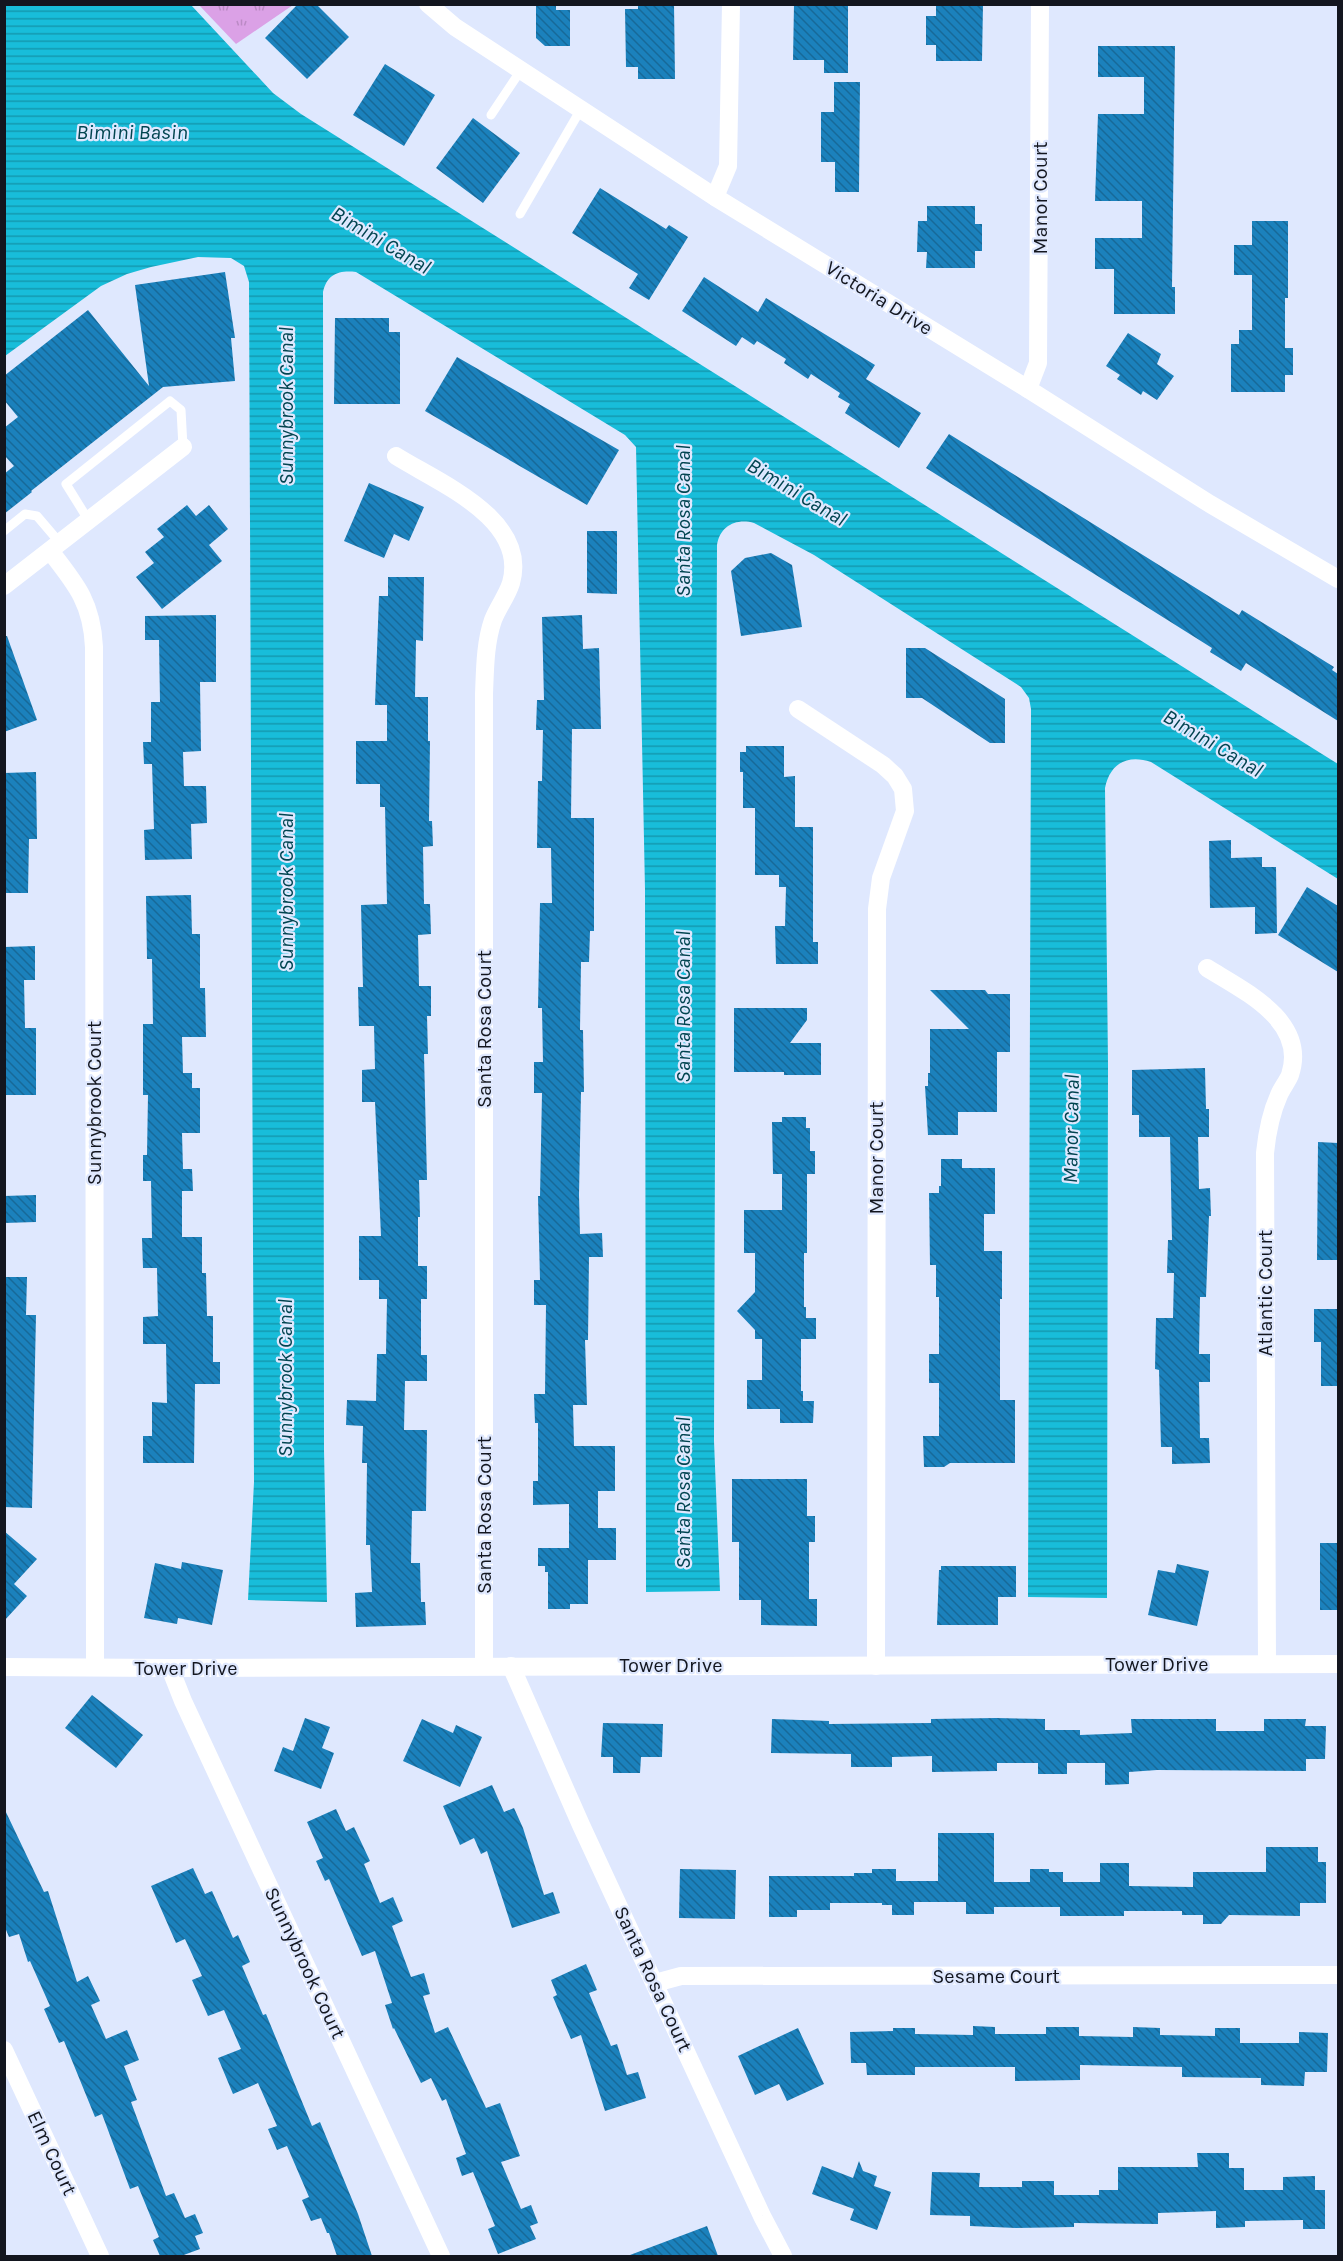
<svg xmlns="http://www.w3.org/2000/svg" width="1343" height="2261" font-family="Karla,sans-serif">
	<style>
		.park { fill: url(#park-tufts) }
		.water { fill: url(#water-rules) }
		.building { fill: url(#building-back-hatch) }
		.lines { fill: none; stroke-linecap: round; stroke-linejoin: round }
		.lane { stroke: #fff; stroke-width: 9 }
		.street { stroke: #fff; stroke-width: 18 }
		.labels { text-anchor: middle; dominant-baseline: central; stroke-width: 4.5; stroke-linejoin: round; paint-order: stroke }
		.street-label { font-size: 20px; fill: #13161f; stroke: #dfe8fe }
		.water-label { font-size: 21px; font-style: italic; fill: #014450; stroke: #dfe8fe }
	</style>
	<defs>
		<pattern id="park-tufts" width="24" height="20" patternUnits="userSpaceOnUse" patternTransform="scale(1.5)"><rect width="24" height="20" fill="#dba1e6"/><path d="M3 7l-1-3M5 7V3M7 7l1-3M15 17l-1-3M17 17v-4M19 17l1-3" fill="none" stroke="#bb8ac5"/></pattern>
		<pattern id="water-rules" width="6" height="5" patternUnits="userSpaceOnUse" patternTransform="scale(1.5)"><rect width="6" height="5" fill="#18bdda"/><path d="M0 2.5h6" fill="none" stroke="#1499b0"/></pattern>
		<pattern id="building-back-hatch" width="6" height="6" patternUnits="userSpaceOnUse" patternTransform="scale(1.5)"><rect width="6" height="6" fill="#1b81bc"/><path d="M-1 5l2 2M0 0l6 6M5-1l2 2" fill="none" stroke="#176998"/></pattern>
	</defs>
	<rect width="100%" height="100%" fill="#dfe8fe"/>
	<!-- park -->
	<path class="park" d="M199,5H293L236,44Z"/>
	<!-- water -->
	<path class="water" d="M5,4L191,5L273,93L301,114L1338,764V879L1151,762C1128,754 1110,763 1105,788L1108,1065L1107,1598L1028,1597L1031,709L1029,698L1021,687L814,555L754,523C736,518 720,526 717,545L714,1441L720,1591L646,1592L645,889L636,447L625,435L356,272C339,270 327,274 323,292L324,1450L327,1602L248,1600L254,1482L249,282L244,266L231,258L198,257L151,267L127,274L101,286L5,356Z"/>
	<!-- building -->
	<g class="building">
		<path d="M298,4H316L349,37L307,79L265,38Z"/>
		<path d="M536,4H556V10H570V46H545L536,38Z"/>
		<path d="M638,4H674L675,79H638V67H626L625,9H638Z"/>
		<path d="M794,4H848V73H824V60H793Z"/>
		<path d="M936,4H983L982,61H936V45H926V16H936Z"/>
		<path d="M1098,46H1175L1172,287H1175V314H1114V269H1095V238H1142V201H1095L1098,114H1144V77H1098Z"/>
		<path d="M385,64L435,95L404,146L353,115Z"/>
		<path d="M834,82H860L859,192H835V162H821V112H834Z"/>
		<path d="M473,118L520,153L483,203L436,168Z"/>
		<path d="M600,188L666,229L669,225L688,237L649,300L629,288L638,274L572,233Z"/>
		<path d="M927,206H975V224H982V251H975V268H926L927,252H917L918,221H927Z"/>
		<path d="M1252,221H1288V298H1285V348H1293V375H1285V392H1231V344H1239V330H1252V275H1234V245H1252Z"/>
		<path d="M225,272L235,338H231L235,381L163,387L31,491L32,492L4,514V474L14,466L4,455V428L18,417L4,400V376L88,310L149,386L135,285Z"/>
		<path d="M704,277L758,312L766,298L875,365L866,379L921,413L899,448L845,413L850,404L838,397L840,393L811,374L808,379L784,363L786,359L757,341L754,345L742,337L736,346L682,311Z"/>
		<path d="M335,318H389V332H400V404H334Z"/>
		<path d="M1128,333L1161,354L1157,364L1174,376L1157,400L1143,391L1141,395L1117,379L1120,375L1106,366Z"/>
		<path d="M457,357L619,450L587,505L425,411Z"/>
		<path d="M949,434L1239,615L1242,610L1334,667L1332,670L1338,674V721L1246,663L1241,671L1210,652L1212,648L926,468Z"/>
		<path d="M369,483L424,507L409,541L394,534L384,558L344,541Z"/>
		<path d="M187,505L196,516L209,505L228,529L209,545L222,561L162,609L136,577L154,563L145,552L164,537L157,529Z"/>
		<path d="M587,531H617V594L587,593Z"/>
		<path d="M771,553L792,565L802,627L741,636L731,571L745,558Z"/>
		<path d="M388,577H424L423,641L416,640L415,697H428V741H430L429,821H432L433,846L423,847L424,904H430L431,934L418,935L419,986H431V1016H427L428,1054H424L427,1180H419L420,1217H418V1266H427V1299H421V1355H427V1381H405L404,1430H427L426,1511H412L411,1563H420L421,1602H425L426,1625L356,1627L355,1593L372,1592L370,1545H366L367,1463H362L363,1426L346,1425L347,1400L376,1401L377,1354H386L387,1299H379V1280H359V1236H381L375,1102H362V1070L375,1069L374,1026H359L358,987H363L361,905L387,904L385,807H380V784H356V741H387V705H375L379,596H388Z"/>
		<path d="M216,615V682H200L201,751L183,752L184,786H206L207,823L191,824L192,859L145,860L144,830L154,829L152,764H144L143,742H151V702H160L159,640H145V616Z"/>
		<path d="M582,615L583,649L599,648L601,729H572L571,818H594V931H590L589,962H581L580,1030H583L584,1092H581L579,1195L580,1234L602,1233L603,1257H589L588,1340H585L587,1405H573L574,1446H615V1491H598V1528H616V1560H588V1604H570V1609H548V1572H545V1566H538V1548H569V1504L533,1505V1481H538V1423H535L534,1394H545L546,1305H534V1280H540L538,1196H540L542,1093H534V1062H543L542,1008H538L540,903H552L551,848H537L538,781H542L543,730H536L537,700H544L542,617Z"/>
		<path d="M4,636H7L37,720L4,732Z"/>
		<path d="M906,648H925L1005,699V743H990L922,698H906Z"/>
		<path d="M746,746H784V777L795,776V827H813V942H818V964H776L775,926H785L786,887H779V875H755V808H743V772H740V752H746Z"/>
		<path d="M36,772L37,839H29L28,893H4V773Z"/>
		<path d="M1231,840V858L1262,857V867H1276L1277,933L1255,934V907L1210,908L1209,841Z"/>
		<path d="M1307,887L1338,906V972L1278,935Z"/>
		<path d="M191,895L192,934H200V988H205L206,1037H182L183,1073H192V1088H200V1133H182L183,1169H192L193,1191H182V1237H202V1273H206L207,1316H213V1362H220V1384H195L194,1463H143V1436H152V1402L167,1403L166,1344H143V1317L158,1316L157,1268H143L142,1238H152L151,1181H143V1155H147L148,1095H143V1024H153L152,959H147L146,896Z"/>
		<path d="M35,946V980H24L25,1028H36V1095H4V947Z"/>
		<path d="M930,990H985L988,994H1010V1052H997V1112H958V1135H928L925,1086H928V1073H930V1029H969Z"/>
		<path d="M734,1008H807V1020L790,1043H821V1075H784V1072H734Z"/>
		<path d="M1205,1068L1206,1109H1209V1137H1198L1199,1189L1210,1188L1211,1216H1209L1206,1297H1200L1199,1354H1210V1382H1199L1200,1438H1209L1210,1463L1172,1464V1447H1161L1159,1370L1155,1369L1156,1318H1173L1174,1273H1167L1168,1240H1172L1170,1137H1139V1115H1132V1070Z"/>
		<path d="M782,1117H806V1128H810V1151H815V1174H807V1253H804V1307H806V1318H816V1339H801V1391H803V1401H814L813,1423H780V1409H747V1380H762V1339H755V1330L737,1311L755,1292V1253H744V1210H782V1174H773L772,1122H782Z"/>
		<path d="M1318,1142L1338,1143V1260H1317Z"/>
		<path d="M941,1159H962V1168H995V1214H984V1251H1002V1299H1000V1400H1015V1463H950L944,1467H924L923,1436H939V1383H929V1354H939V1297H936V1265H930L929,1193H939V1186H941Z"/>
		<path d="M36,1195V1222L4,1223V1196Z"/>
		<path d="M4,1277H27L26,1315H36L32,1508L4,1507Z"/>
		<path d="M1314,1309H1338V1386H1321V1342H1314Z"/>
		<path d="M732,1479H807V1516H815V1542H809V1599H817V1626L761,1625V1600H739V1542H732Z"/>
		<path d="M4,1531L37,1559L14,1584L27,1596L4,1621Z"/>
		<rect x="1320" y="1543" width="18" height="67"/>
		<path d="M182,1562L223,1570L212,1625L178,1618L177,1624L144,1618L155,1563L181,1569Z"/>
		<path d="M1177,1564L1209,1571L1197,1626L1148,1615L1158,1570L1175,1573Z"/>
		<path d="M941,1566H1016V1597H998V1625H937L939,1570H941Z"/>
		<path d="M92,1695L143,1735L116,1768L65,1728Z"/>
		<path d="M305,1718L330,1727L322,1748L334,1753L321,1789L274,1771L283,1747L293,1751Z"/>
		<path d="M996,1718L1045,1719V1730H1080V1735L1132,1733L1131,1719H1216V1731H1264V1719H1306L1305,1726H1326L1325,1759H1306V1771L1157,1770L1129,1772V1784L1105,1785V1763H1067V1774H1038V1763H997V1771L932,1772V1756L892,1757V1767H851V1754L771,1753L772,1719L829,1721V1724L931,1723V1719Z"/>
		<path d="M422,1719L453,1733L456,1725L482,1737L460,1787L403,1761Z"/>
		<path d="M603,1723L663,1724L662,1757H641L640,1773H613V1757H601Z"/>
		<path d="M492,1785L504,1812L514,1808L523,1828L544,1895L553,1892L560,1913L512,1928L487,1851L481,1854L474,1838L460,1845L443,1806Z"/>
		<path d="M4,1808L44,1892L48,1891L77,1982L88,1976L100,2001L91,2005L106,2039L127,2030L139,2060L124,2066L137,2100L131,2102L166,2196L174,2193L185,2218L195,2214L203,2233L195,2236L200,2249L181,2256H160L153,2240L159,2237L138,2186L130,2189L102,2114L95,2117L64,2041L59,2043L44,2009L50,2006L30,1961L28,1962L19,1934L9,1937L4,1925Z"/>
		<path d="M336,1809L346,1831L354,1827L370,1861L364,1864L380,1903L393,1897L403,1921L392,1926L411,1977L424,1973L430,1994L423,1996L435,2033L448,2027L486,2108L500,2103L520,2156L501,2162L521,2209L531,2205L538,2223L530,2226L536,2239L498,2254L488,2229L495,2226L473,2172L462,2176L456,2158L466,2154L446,2099L442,2101L431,2078L421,2083L394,2028L393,2029L385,2005L392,2003L375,1951L362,1956L329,1879L325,1881L316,1861L323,1858L307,1822Z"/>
		<path d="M938,1833H994V1882H1030V1869H1049V1872H1063V1882H1100V1863H1129V1886L1193,1887V1872H1266V1847H1318V1862H1326V1903H1300V1916L1229,1915L1221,1924H1203V1915H1182V1911H1124V1916H1060V1907H994V1914H966V1902H914V1915H892V1905H882V1903H830V1910H797V1917H769V1876H854V1873H872V1869H896V1881H938Z"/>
		<path d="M193,1868L205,1894L212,1891L233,1938L238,1935L250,1962L242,1966L263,2015L266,2014L312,2126L320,2122L358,2214L372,2256H337L329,2233H327L321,2218L311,2221L302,2200L309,2197L287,2146L277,2150L268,2129L277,2126L258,2083L233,2094L218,2058L241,2049L224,2010L208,2016L192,1980L202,1976L185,1939L176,1943L151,1886Z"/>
		<path d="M680,1869L736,1870L735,1919L679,1918Z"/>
		<path d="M586,1964L597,1990L589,1993L611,2046L617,2044L627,2075L638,2072L646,2098L605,2111L581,2035L571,2039L553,1997L557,1995L551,1980Z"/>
		<path d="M973,2026L995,2027V2034H1046V2027H1079V2036L1133,2037V2027L1160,2028V2035L1215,2036V2028H1240V2043H1299V2032L1328,2033L1327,2072H1305L1304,2086L1261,2085V2078L1182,2077V2067L1080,2065V2080L1015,2081V2067H915V2075H867L866,2063H851L850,2032L893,2031V2028H915V2034L973,2035Z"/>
		<path d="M798,2028L824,2084L787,2101L779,2084L755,2095L738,2056Z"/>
		<path d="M1197,2153H1229V2168H1244V2190H1283V2177L1315,2176V2190H1325V2229H1303V2220L1245,2221V2227L1216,2228V2211L1158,2213V2224L1074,2223V2227L1016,2228L970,2226V2216L930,2215L932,2172L980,2173L979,2187H1022V2181H1054V2195H1099V2190H1118V2167H1198Z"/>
		<path d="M859,2161L863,2171L877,2176L874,2186L891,2192L877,2230L850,2220L854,2209L812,2194L822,2166L853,2178Z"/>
		<path d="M707,2226L718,2256H630V2255Z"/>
	</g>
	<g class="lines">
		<!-- lane -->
		<g class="lane">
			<path d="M491,115L521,70"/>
			<path d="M520,214L581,109"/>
			<path d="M89,521L66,484L170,401L181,410L183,447"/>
			<path d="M4,531L25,514L37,516L60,543"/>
		</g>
		<!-- street -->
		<g class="street">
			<path d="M428,4L455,27L715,197L1028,389L1210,504L1338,579"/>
			<path d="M715,197L728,166L731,4"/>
			<path d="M1028,389L1038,363L1040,4"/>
			<path d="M396,456C439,483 529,519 511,583C507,596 498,607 493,620C485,643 485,670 484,694V1666"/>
			<path d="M50,551C76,584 92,603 94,647L95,1667"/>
			<path d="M4,586L183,447"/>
			<path d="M798,709L883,765L895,776L903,789L905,811L881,878L877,909L876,1666"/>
			<path d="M1207,968C1244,991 1308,1021 1290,1075C1287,1082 1282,1088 1279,1095C1270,1115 1267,1133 1265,1153L1267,1664"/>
			<path d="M511,1666L581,1825L762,2216L783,2256"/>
			<path d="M4,1667L170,1668L1338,1664"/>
			<path d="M170,1668L183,1701L441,2256"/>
			<path d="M655,1983L681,1976L1338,1975"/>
			<path d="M4,2050L100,2256"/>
		</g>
	</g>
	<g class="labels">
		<!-- street labels -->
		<g class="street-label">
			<text transform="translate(1040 198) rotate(-90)">Manor Court</text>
			<text transform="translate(879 298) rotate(32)">Victoria Drive</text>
			<text transform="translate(484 1029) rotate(-90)">Santa Rosa Court</text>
			<text transform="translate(94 1103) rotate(-90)">Sunnybrook Court</text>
			<text transform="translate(876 1158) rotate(-90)">Manor Court</text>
			<text transform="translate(1265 1293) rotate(-90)">Atlantic Court</text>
			<text transform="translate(484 1515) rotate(-90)">Santa Rosa Court</text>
			<text x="1157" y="1664">Tower Drive</text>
			<text x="671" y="1665">Tower Drive</text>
			<text x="186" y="1668">Tower Drive</text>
			<text transform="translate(305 1963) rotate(65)">Sunnybrook Court</text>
			<text x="996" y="1976">Sesame Court</text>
			<text transform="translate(653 1979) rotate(65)">Santa Rosa Court</text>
			<text transform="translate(52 2153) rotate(65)">Elm Court</text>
		</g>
		<!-- water labels -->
		<g class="water-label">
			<text x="132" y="132">Bimini Basin</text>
			<text transform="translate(381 240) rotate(31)">Bimini Canal</text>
			<text transform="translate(286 406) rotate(-90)">Sunnybrook Canal</text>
			<text transform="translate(797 492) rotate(31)">Bimini Canal</text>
			<text transform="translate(683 521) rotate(-90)">Santa Rosa Canal</text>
			<text transform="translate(1213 743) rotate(31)">Bimini Canal</text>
			<text transform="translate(286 892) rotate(-90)">Sunnybrook Canal</text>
			<text transform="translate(683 1007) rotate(-90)">Santa Rosa Canal</text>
			<text transform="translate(1071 1129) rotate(-89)">Manor Canal</text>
			<text transform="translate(285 1378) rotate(-90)">Sunnybrook Canal</text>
			<text transform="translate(683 1493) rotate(-90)">Santa Rosa Canal</text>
		</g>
	</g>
	<!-- border -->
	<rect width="1343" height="2261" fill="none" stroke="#13161f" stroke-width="12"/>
</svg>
